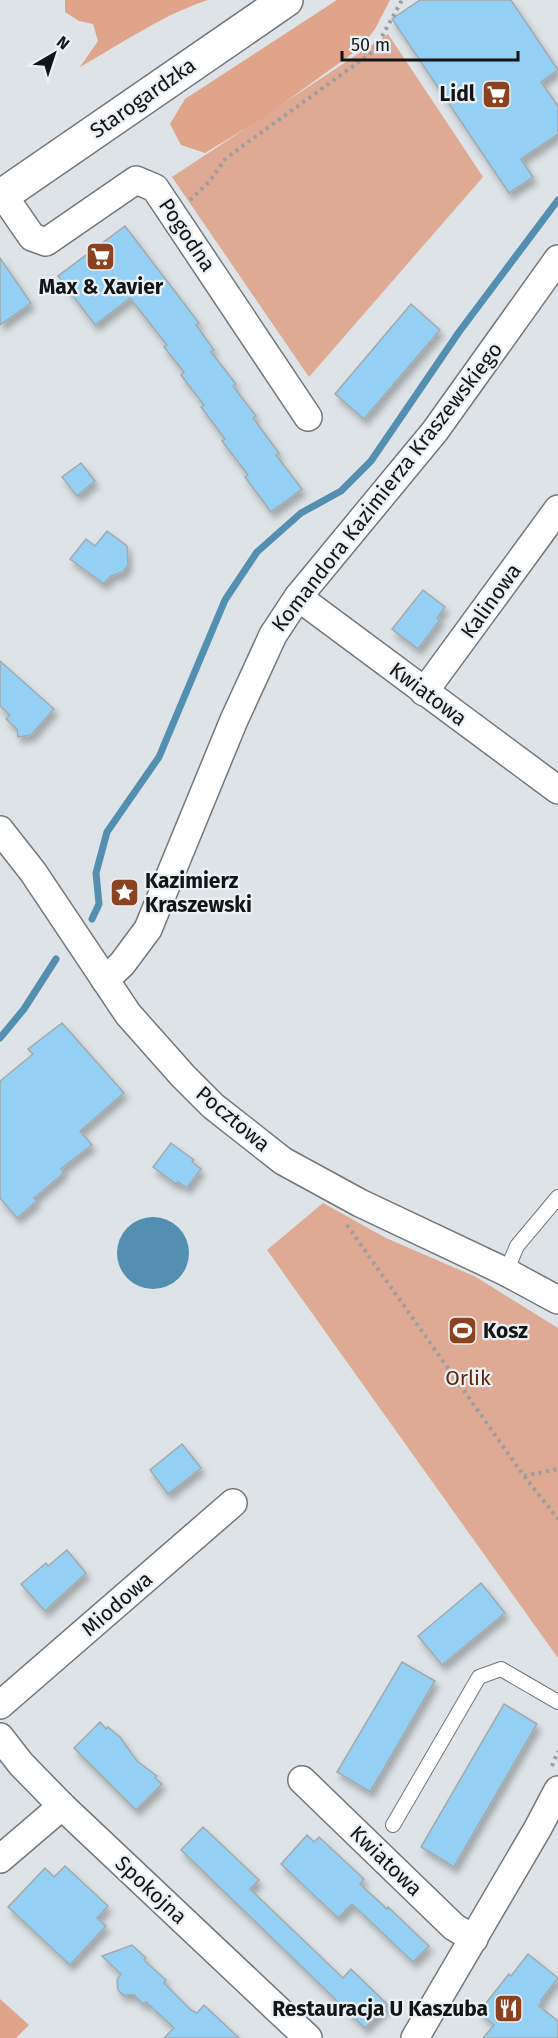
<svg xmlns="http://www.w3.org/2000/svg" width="558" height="2038" font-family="'Fira Sans',sans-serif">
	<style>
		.green { fill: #deaa94 }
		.forest { fill: #e0a48a }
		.water { fill: #538fb0 }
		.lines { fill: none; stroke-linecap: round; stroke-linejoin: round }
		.stream { stroke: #538fb0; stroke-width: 7 }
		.building { fill: #93d0f4; stroke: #a3a9ac; stroke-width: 1.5; filter: url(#shadow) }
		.service-casing { stroke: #72777a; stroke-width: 16 }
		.minor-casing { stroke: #72777a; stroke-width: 30 }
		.secondary-casing { stroke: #72777a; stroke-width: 36 }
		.path { stroke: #9a9ea1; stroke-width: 4; stroke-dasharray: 3 4.5; stroke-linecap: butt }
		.service { stroke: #fff; stroke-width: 14 }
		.minor { stroke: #fff; stroke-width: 27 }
		.secondary { stroke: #fff; stroke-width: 33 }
		.labels { text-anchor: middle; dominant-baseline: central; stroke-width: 4.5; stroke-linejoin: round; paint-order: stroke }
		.poi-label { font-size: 21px; font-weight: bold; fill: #121415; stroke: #eaf0f4; text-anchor: end }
		.street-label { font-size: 21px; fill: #121415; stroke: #eaf0f4 }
		.park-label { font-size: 21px; fill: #5e270c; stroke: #eaf0f4 }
	</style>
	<defs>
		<filter id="shadow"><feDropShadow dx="3.5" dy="6" stdDeviation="3" flood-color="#0004"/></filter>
	</defs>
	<rect width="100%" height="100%" fill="#dde3e7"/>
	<!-- green -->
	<g class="green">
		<path d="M388,34L483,177L309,377L172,177Z"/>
		<path d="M323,1203L386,1238L476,1277L558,1328V1658L267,1250Z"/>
	</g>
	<!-- forest -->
	<g class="forest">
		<path d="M65,0H208C166,13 119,45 80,67L98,41L93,24L79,21L65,12Z"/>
		<path d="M337,0H390L375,29L360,48L266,116L205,153L181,145L170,124L185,99Z"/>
		<path d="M0,1999L29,2025L16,2038H0Z"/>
	</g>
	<!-- water -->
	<circle class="water" cx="153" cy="1253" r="36"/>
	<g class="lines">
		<!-- stream -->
		<g class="stream">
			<path d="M92,919L99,904L96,873L107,832L159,757L225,600L257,552L301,513L341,491L371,461L459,332L558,200"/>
			<path d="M0,1038L24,1009L56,959"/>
		</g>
	</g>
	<!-- building -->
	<g class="building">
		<path d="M420,0H511L558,70L541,82L558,106V134L521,159L533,177L509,193L392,19Z"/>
		<path d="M125,226L199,323L196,325L214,350L211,352L236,384L233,386L256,416L253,418L279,453L276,455L302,489L271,512L245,477L248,475L222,441L225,439L201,407L204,405L181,375L184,372L164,347L167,345L130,298L95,325L58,276Z"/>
		<path d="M0,258L31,303L0,325Z"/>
		<path d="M411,304L440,330L364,419L335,394Z"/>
		<path d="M81,463L95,481L77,496L62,477Z"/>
		<path d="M107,531L127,546L128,565L123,572L111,576L104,584L70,559L86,539L95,546Z"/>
		<path d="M423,590L445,607L437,618L440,620L418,649L392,629Z"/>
		<path d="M0,661L54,709L31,735L18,737L17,729L6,719L10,715L0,706Z"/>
		<path d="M62,1023L124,1093L80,1131L92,1145L61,1169L64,1173L34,1198L37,1201L17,1218L0,1198V1081L33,1054L28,1049Z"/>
		<path d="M171,1143L194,1160L192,1162L201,1169L187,1188L178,1182L176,1184L153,1167Z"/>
		<path d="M182,1444L201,1468L168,1494L150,1470Z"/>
		<path d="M67,1550L86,1573L45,1611L21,1584L46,1563L48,1566Z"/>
		<path d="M481,1583L505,1613L442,1665L418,1636Z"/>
		<path d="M402,1662L435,1681L370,1792L337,1772Z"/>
		<path d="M504,1704L537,1724L454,1867L421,1847Z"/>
		<path d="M100,1722L106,1729L108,1727L120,1737L137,1761L157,1776L155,1778L162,1784L136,1810L74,1748Z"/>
		<path d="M203,1827L259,1880L250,1889L343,1978L351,1969L388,2005L365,2028L181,1850Z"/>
		<path d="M307,1835L314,1842L319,1837L364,1879L360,1884L387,1909L388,1907L429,1946L413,1962L352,1904L338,1918L281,1864Z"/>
		<path d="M65,1866L108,1906L97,1918L106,1926L70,1965L8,1907L45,1868L54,1877Z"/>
		<path d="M132,1945L146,1958L144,1960L166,1980L164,1983L191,2010L197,2013L204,2005L239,2038H164L174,2028L146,2002L143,2004L134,1995H123L118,1990L117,1980L121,1974L102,1956Z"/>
		<path d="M528,1954L558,1978L541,2000L542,2002L539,2006L558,2021V2038H483L494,2025L479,2012L509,1974L511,1976Z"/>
	</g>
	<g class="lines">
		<defs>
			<g id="service">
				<path d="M506,1272L517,1246L558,1197"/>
				<path d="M393,1825L479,1677L501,1669L558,1702"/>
			</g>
			<g id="minor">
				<path d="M3,195L32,237L46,242L136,180L155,188L308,417"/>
				<path d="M298,597L558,790"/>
				<path d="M424,692L558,509"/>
				<path d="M0,830L33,872L128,1014L183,1076L213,1106L283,1161L360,1203L506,1272L558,1300"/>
				<path d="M105,980L122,964L148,929L234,720L273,635L298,597L435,431L558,259"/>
				<path d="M0,1705L233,1503"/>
				<path d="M0,1737L21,1764L62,1806L308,2038"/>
				<path d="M302,1780L454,1927L474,1939"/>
				<path d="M0,1859L62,1806"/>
				<path d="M415,2038L538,1828L558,1790"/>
			</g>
			<path id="secondary" d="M0,197L286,0"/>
		</defs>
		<!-- service casing -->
		<use href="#service" class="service-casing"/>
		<!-- minor casing -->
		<use href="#minor" class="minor-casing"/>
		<!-- secondary casing -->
		<use href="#secondary" class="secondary-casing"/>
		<!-- path -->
		<g class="path">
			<path d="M190,200L209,182L226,158L374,51L402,0"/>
			<path d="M347,1225L524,1476L558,1519"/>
			<path d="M524,1476L558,1469"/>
			<path d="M552,1766L558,1751"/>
		</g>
		<!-- service -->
		<use href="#service" class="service"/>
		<!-- minor -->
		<use href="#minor" class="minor"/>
		<!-- secondary -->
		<use href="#secondary" class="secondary"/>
	</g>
	<!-- icons -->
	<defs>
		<symbol id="supermarket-square" viewBox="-11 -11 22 22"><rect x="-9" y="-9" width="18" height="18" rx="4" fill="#8a4321" stroke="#eaf0f4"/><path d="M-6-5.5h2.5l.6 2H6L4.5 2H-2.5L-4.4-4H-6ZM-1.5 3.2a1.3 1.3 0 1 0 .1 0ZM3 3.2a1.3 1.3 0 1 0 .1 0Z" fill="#fff"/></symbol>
		<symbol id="sight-square" viewBox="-11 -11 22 22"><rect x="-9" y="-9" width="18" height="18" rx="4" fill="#8a4321" stroke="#eaf0f4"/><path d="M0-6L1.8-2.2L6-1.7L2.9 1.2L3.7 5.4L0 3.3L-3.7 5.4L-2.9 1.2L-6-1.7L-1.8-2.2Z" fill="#fff"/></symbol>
		<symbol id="stadium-square" viewBox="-11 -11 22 22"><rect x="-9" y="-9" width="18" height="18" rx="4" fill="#8a4321" stroke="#eaf0f4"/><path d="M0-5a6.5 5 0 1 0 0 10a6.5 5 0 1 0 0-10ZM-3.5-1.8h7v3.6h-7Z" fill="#fff"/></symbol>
		<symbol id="restaurant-square" viewBox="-11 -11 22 22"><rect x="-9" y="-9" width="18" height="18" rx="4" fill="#8a4321" stroke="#eaf0f4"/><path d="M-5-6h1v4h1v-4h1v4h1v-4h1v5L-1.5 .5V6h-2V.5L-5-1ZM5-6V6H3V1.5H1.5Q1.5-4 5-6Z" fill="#fff"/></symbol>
	</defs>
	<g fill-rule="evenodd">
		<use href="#supermarket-square" x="480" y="78" width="33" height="33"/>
		<use href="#supermarket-square" x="84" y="240" width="33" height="33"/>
		<use href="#sight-square" x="108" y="876" width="33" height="33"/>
		<use href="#stadium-square" x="446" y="1314" width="33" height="33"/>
		<use href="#restaurant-square" x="492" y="1992" width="33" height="33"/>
	</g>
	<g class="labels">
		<!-- poi labels -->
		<g class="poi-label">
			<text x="475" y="94">Lidl</text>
			<text x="101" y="287" text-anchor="middle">Max &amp; Xavier</text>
			<text x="145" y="881" text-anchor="start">Kazimierz<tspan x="145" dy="24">Kraszewski</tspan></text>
			<text x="483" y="1331" text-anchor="start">Kosz</text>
			<text x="488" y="2009">Restauracja U Kaszuba</text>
		</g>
		<!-- street labels -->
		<g class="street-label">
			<text transform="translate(143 98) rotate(-35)">Starogardzka</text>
			<text transform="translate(187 235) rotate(56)">Pogodna</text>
			<text transform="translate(387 487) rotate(-52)">Komandora Kazimierza Kraszewskiego</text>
			<text transform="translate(491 601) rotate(-54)">Kalinowa</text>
			<text transform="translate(428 694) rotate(37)">Kwiatowa</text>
			<text transform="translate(233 1119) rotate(40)">Pocztowa</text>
			<text transform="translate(117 1604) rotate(-41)">Miodowa</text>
			<text transform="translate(386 1861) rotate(44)">Kwiatowa</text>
			<text transform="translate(151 1890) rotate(43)">Spokojna</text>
		</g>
		<!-- park labels -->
		<g class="park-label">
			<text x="468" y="1378">Orlik</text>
		</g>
	</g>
	<!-- north arrow -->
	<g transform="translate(54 54) rotate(39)" stroke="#eaf0f4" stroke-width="4.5" paint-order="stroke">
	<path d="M0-4.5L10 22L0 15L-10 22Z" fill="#121415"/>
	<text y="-9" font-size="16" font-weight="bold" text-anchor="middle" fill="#121415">N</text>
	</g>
	<!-- scale -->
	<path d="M342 51v9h176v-9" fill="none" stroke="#121415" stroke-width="3"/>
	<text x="351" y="51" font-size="18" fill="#121415" stroke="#eaf0f4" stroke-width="4.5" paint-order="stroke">50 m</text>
</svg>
